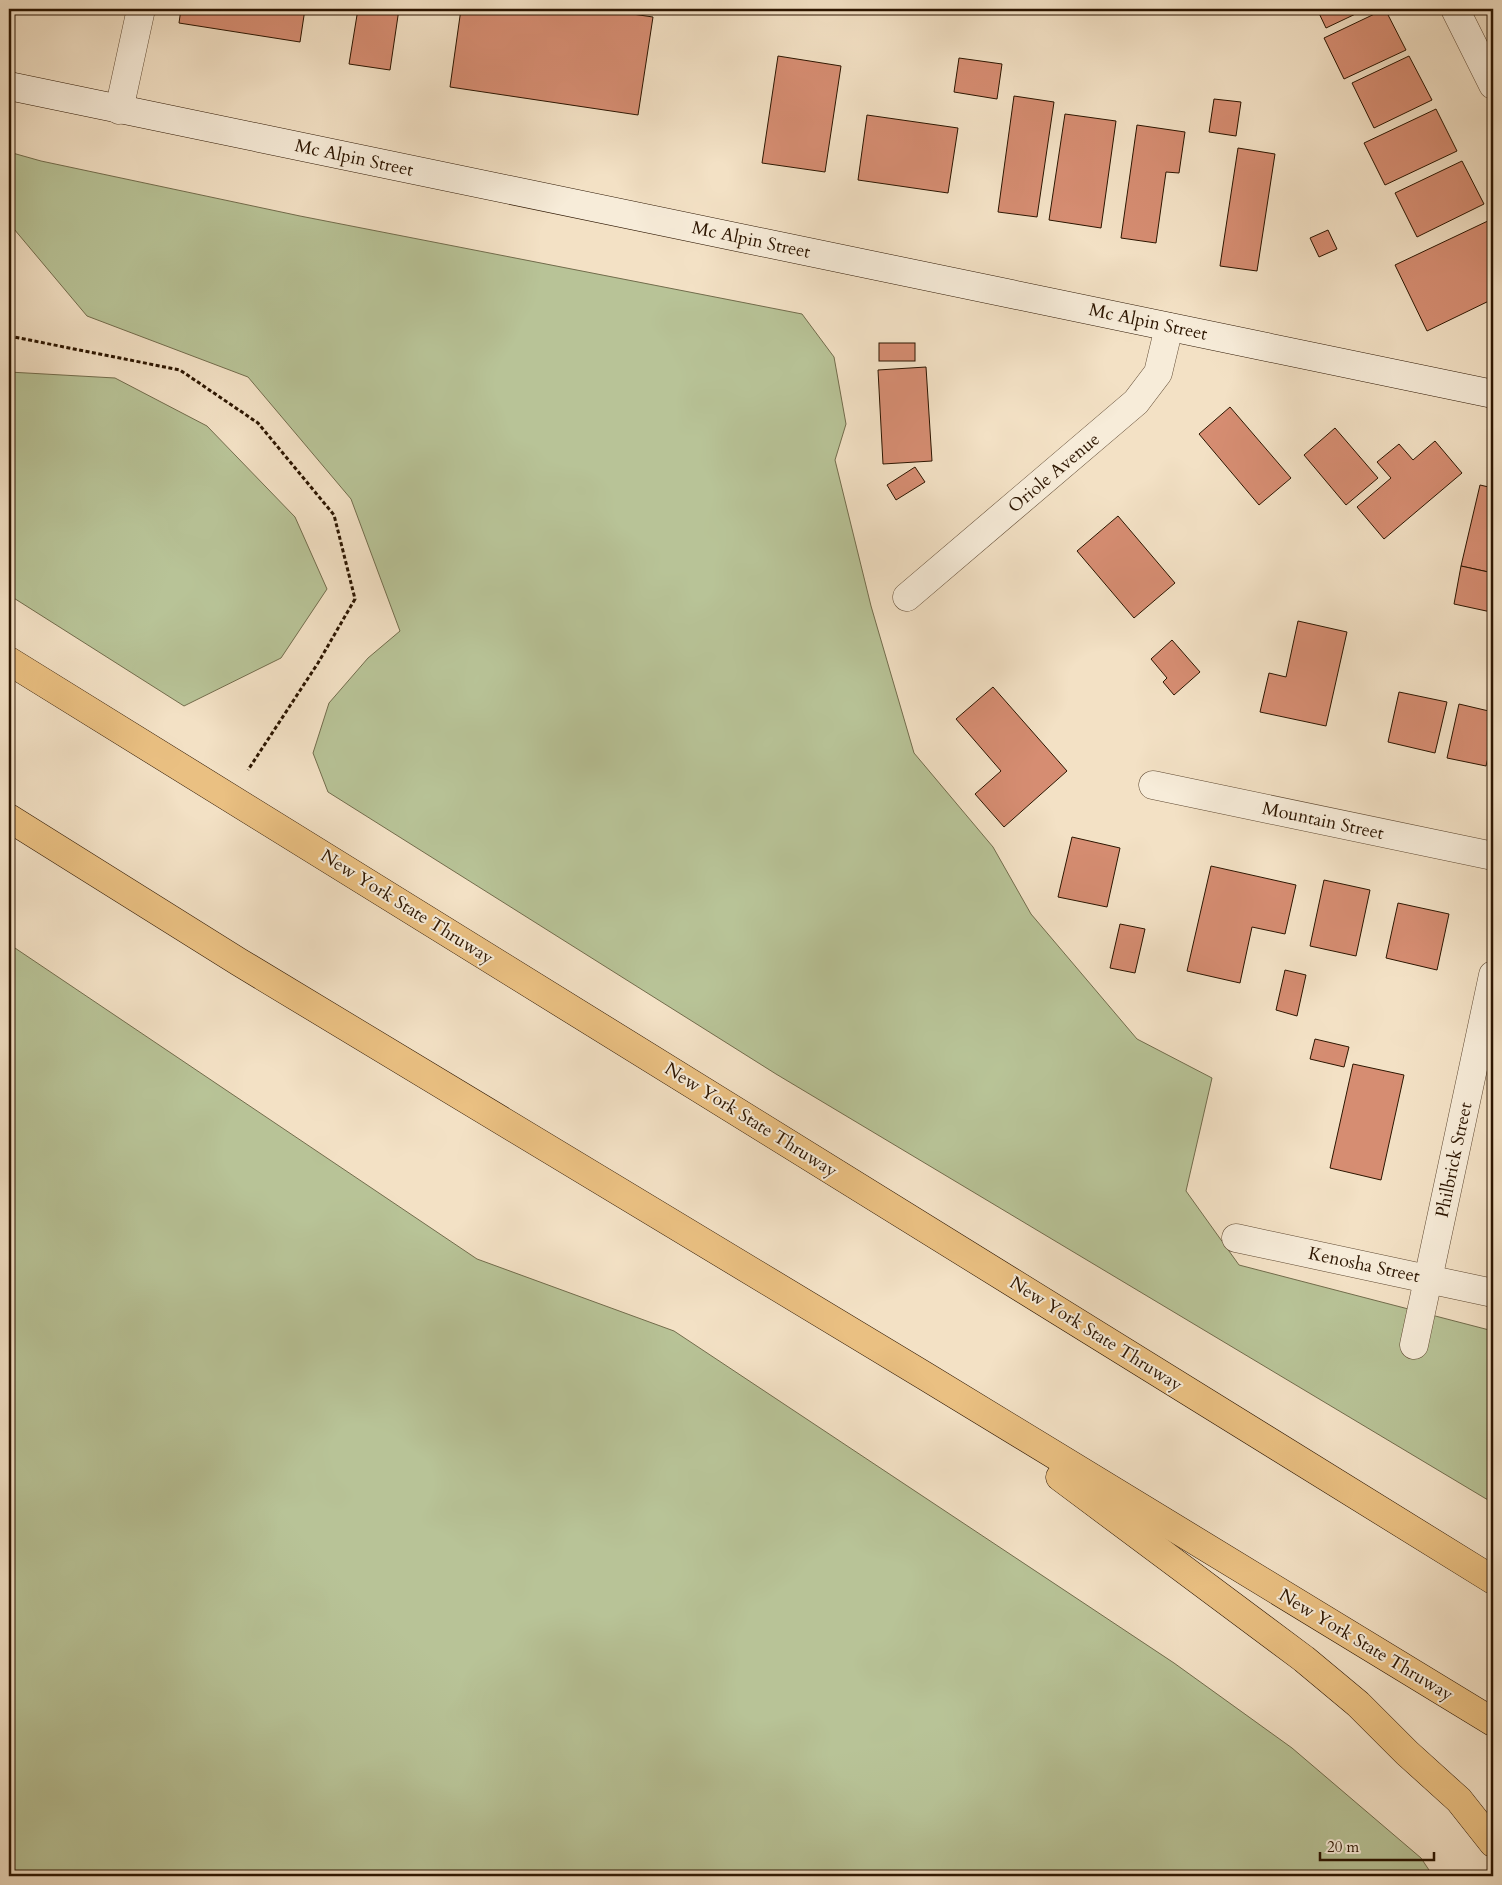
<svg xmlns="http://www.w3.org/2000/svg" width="1502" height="1885" font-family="Cardo,serif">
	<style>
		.green { fill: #b8c397; stroke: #726c4c }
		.building { fill: #d68d72; stroke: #2c1500 }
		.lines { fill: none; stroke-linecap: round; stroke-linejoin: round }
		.street-casing { stroke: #5e4831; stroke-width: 29 }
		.secondary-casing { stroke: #2c1500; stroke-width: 29 }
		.highway-casing { stroke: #2c1500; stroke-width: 29 }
		.path { stroke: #2c1500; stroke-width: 3; stroke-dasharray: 4 2.5; stroke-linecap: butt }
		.street { stroke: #f7ecd9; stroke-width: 28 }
		.secondary { stroke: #f7ecd9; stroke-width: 28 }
		.highway { stroke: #eac082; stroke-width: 28 }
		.labels { text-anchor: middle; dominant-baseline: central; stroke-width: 4; stroke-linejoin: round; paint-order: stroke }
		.street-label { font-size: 18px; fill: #2c1500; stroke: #f7ecd9 }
	</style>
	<rect width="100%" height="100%" fill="#f3e1c5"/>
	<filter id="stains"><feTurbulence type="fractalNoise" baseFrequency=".004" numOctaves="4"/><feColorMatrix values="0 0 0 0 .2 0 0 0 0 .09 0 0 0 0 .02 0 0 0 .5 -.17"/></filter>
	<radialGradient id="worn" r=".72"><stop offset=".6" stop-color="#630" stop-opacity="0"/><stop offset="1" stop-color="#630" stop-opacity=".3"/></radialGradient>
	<!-- green -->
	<g class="green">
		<path d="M9,152L41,161L300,216L802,314L834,357L846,424L835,460L871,606L914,753L993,847L1031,914L1137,1039L1212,1078L1186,1191L1239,1265L1493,1331V1503L776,1074L328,792L313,753L329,703L368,658L400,631L351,499L248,377L87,316L14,229L9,227Z"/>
		<path d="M9,372L115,378L207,426L295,517L327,589L281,658L184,706L9,595Z"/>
		<path d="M9,944L477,1259L674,1331L1174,1663L1292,1748L1421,1858L1433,1876H9Z"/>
	</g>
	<!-- building -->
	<g class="building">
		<path d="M181,9H305L300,42L179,23Z"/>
		<path d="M358,9H399L390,70L349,64Z"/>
		<path d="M461,9H598L653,17L638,115L450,87Z"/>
		<path d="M1317,9H1366L1326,28Z"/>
		<path d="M1385,9L1406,50L1344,79L1324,38Z"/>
		<path d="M778,56L841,66L825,172L762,163Z"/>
		<path d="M1409,56L1432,100L1374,128L1352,83Z"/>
		<path d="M959,58L1002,64L997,99L954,92Z"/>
		<path d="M1014,96L1054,102L1037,217L998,212Z"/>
		<path d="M1214,99L1241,102L1236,136L1209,132Z"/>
		<path d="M1436,109L1457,151L1385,185L1364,143Z"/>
		<path d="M1065,114L1116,121L1101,228L1049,220Z"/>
		<path d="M867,115L958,128L948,193L858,180Z"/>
		<path d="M1137,125L1185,132L1179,173L1166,172L1156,243L1121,238Z"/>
		<path d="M1238,148L1275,154L1257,271L1220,266Z"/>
		<path d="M1462,161L1484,204L1417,237L1395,193Z"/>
		<path d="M1492,219L1493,222V299L1427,331L1395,265Z"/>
		<path d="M1328,230L1337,249L1319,257L1310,238Z"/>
		<rect x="879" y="343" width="36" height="18"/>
		<path d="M926,367L932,461L883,464L878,370Z"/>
		<path d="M1230,407L1291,478L1259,505L1199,434Z"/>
		<path d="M1335,428L1378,478L1346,505L1304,455Z"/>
		<path d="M1435,441L1462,473L1384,539L1357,507L1391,478L1377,462L1399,444L1413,460Z"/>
		<path d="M915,467L925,482L896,500L887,485Z"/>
		<path d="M1480,485L1493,488V573L1461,566Z"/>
		<path d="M1118,516L1175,583L1134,618L1077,551Z"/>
		<path d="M1461,566L1493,573V599L1491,612L1454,604Z"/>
		<path d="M1298,621L1347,632L1326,726L1260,712L1269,673L1286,677Z"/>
		<path d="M1172,640L1200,672L1174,695L1163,682L1167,678L1151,659Z"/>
		<path d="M993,687L1067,771L1004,827L975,794L1001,771L956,719Z"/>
		<path d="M1399,692L1447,702L1435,753L1388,742Z"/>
		<path d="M1459,704L1493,712V736L1486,766L1447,758Z"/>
		<path d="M1072,837L1120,848L1107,907L1058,897Z"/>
		<path d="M1211,866L1296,885L1285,934L1252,927L1240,983L1187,971Z"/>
		<path d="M1324,880L1370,890L1356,956L1310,946Z"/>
		<path d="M1398,903L1449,914L1437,970L1386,958Z"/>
		<path d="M1120,924L1145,929L1135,973L1110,968Z"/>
		<path d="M1285,970L1306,975L1297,1016L1276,1010Z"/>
		<path d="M1315,1039L1349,1047L1344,1067L1310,1059Z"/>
		<path d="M1353,1064L1404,1075L1381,1180L1330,1168Z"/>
	</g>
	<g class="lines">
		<defs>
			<g id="street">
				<path d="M1455,9L1493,85"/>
				<path d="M119,110L141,9"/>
				<path d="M907,597L1136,402L1158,373L1169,327"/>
				<path d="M1153,785L1493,856"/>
				<path d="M1236,1238L1493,1293"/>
				<path d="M1414,1345L1493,975"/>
			</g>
			<path id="secondary" d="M9,86L1493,394"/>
			<g id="highway">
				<path d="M9,661L1493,1580"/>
				<path d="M9,818L239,962L925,1376L1493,1722"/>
				<path d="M1060,1477L1304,1659L1358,1704L1407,1753L1459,1800L1493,1843"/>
			</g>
		</defs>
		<!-- street casing -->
		<use href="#street" class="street-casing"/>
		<!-- secondary casing -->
		<use href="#secondary" class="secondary-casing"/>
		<!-- highway casing -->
		<use href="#highway" class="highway-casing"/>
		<!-- path -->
		<path class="path" d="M9,336L180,370L258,423L334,515L355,599L318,663L248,770"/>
		<!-- street -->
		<use href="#street" class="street"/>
		<!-- secondary -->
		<use href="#secondary" class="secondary"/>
		<!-- highway -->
		<use href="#highway" class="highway"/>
	</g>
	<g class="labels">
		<!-- street labels -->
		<g class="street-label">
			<text transform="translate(354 158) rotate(12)">Mc Alpin Street</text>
			<text transform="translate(751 240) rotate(12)">Mc Alpin Street</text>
			<text transform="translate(1148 322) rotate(12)">Mc Alpin Street</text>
			<text transform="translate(1054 473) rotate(-40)">Oriole Avenue</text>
			<text transform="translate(1323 821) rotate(12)">Mountain Street</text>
			<text transform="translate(407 907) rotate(32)">New York State Thruway</text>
			<text transform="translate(751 1120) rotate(32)">New York State Thruway</text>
			<text transform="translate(1454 1160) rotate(-78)">Philbrick Street</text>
			<text transform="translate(1364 1265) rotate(12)">Kenosha Street</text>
			<text transform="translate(1096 1334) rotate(32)">New York State Thruway</text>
			<text transform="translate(1366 1645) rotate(31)">New York State Thruway</text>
		</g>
	</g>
	<!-- margin -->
	<rect width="1502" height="1885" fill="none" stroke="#f3e1c5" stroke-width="30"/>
	<rect x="10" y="10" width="1482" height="1865" fill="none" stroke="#2c1500" stroke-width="2.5"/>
	<rect x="15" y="15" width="1472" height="1855" fill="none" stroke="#2c1500"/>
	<!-- scale -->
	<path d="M1320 1852v8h114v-8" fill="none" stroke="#2c1500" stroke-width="2.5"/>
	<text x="1327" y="1852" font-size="15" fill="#2c1500" stroke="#f7ecd9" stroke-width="4" paint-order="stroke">20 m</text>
	<rect width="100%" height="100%" filter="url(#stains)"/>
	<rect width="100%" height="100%" fill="url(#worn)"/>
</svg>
